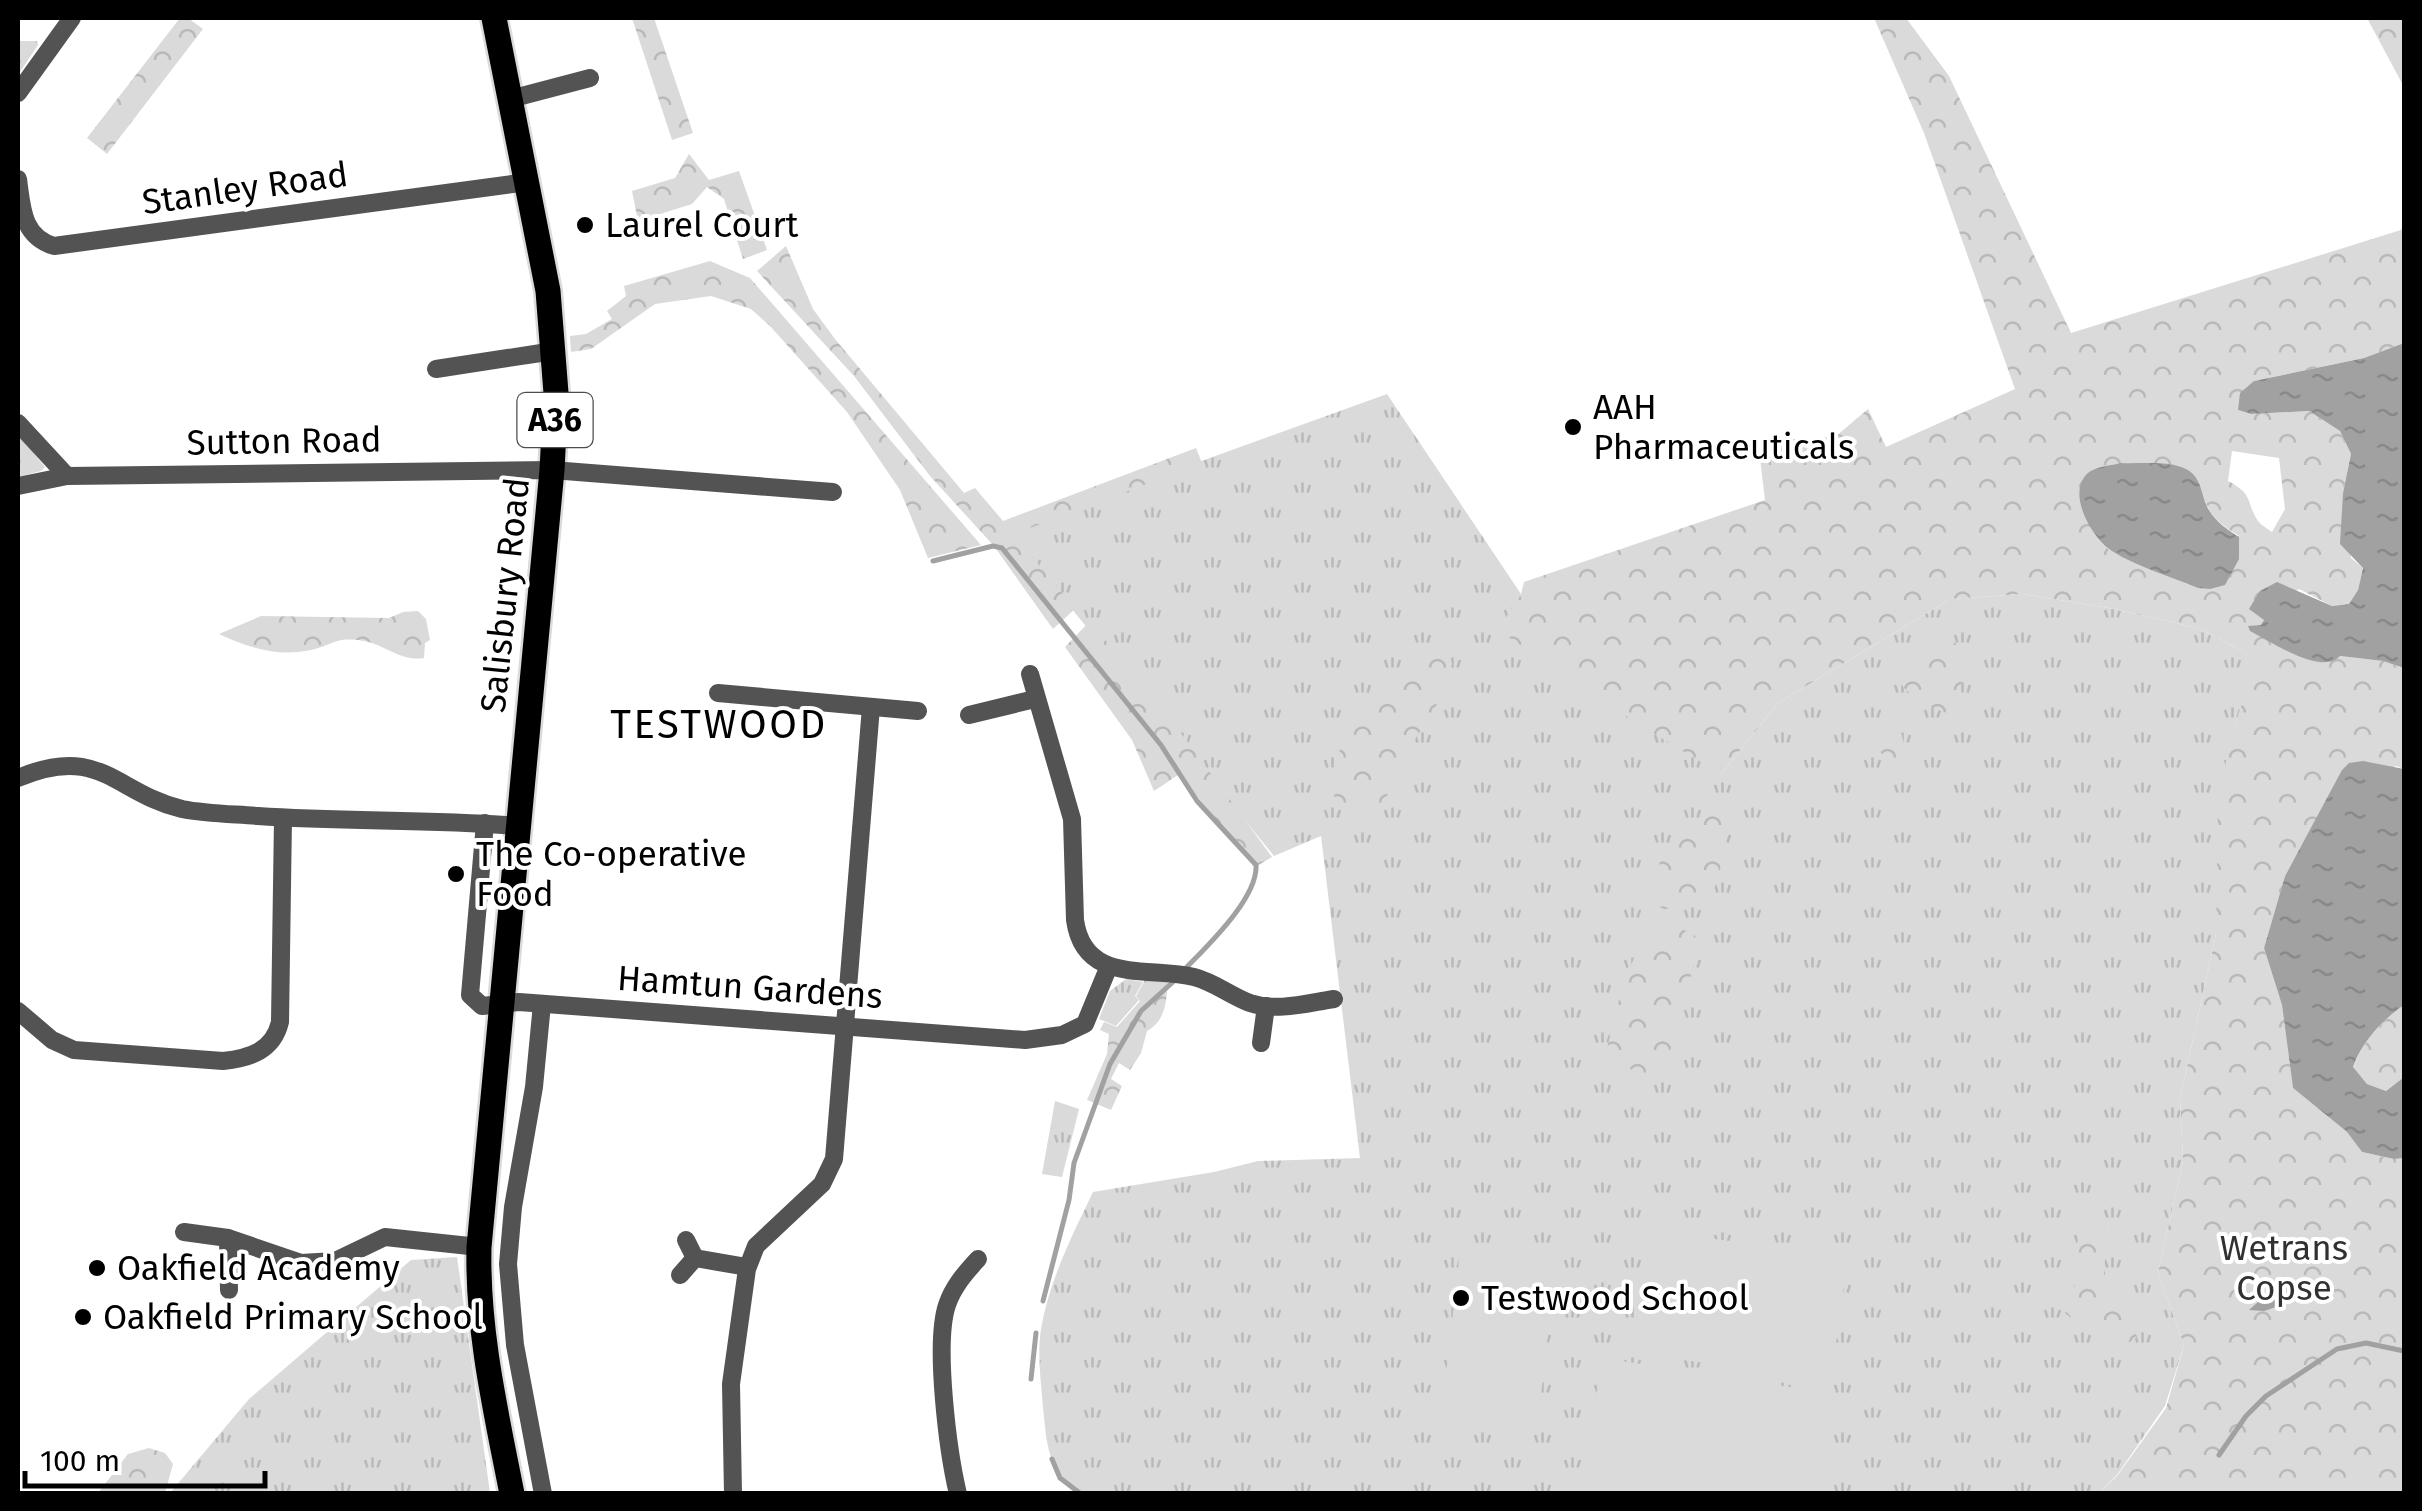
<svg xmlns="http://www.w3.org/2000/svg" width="2422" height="1511" font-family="'Fira Sans',sans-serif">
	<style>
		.grass { fill: url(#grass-tufts) }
		.forest { fill: url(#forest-crowns); fill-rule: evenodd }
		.pitch { fill: #dadada }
		.water { fill: url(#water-ripples) }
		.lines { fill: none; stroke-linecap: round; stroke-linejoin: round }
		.stream { stroke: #a1a1a1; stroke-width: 5 }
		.primary-casing { stroke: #dbdbdb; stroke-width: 30 }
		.minor { stroke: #535353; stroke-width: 18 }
		.primary { stroke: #000; stroke-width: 25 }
		.poi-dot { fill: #000; stroke: #fff; stroke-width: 4 }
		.labels { text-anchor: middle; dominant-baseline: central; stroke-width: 8; stroke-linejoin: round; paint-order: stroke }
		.shield { fill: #fff; stroke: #4c4c4c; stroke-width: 2.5 }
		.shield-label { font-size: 32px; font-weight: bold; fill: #000 }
		.street-label { font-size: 35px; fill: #000; stroke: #fff }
		.poi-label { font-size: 35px; fill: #000; stroke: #fff; text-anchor: start }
		.park-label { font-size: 35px; fill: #313131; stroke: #fff }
		.quarter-label { font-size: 40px; letter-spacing: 2.5px; fill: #000; stroke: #fff }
	</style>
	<defs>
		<pattern id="grass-tufts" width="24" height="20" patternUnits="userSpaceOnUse" patternTransform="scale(2.5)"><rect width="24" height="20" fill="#dadada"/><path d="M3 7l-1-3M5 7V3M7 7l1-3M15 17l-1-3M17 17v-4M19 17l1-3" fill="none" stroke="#b9b9b9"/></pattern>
		<pattern id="forest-crowns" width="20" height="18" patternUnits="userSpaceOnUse" patternTransform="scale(2.5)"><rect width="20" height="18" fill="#dadada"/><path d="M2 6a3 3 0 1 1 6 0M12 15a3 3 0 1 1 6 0" fill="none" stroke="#b9b9b9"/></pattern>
		<pattern id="water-ripples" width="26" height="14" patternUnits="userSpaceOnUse" patternTransform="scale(2.5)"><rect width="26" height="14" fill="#a1a1a1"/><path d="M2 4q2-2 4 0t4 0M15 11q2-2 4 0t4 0" fill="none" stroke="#898989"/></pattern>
	</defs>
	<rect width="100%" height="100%" fill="#fff"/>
	<!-- grass -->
	<g class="grass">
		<path d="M18,41H37L38,45L18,75Z"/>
		<path d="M1387,394L1521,594L1499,630L1721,774L1778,703L1950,599L2023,594L2109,608L2198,628L2245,652L2252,679L2234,727L2216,934L2180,1099L2183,1161L2158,1273L2184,1345L2165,1406L2117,1475L2098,1494H1081C1047,1469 1047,1447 1043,1407C1041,1381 1037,1355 1041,1329C1049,1281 1072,1236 1093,1192L1214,1172L1258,1161L1360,1158L1321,836L1274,856L1008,531Z"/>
		<path d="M18,434L45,467L41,471L18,477Z"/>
		<path d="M1126,979L1143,982L1135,996L1139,1000L1116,1026L1099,1019L1110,991Z"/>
		<path d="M1055,1101L1079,1109L1062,1177L1042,1174Z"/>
		<path d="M457,1257L490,1493H170L249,1399L411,1260Z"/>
	</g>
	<!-- forest -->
	<g class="forest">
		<path d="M180,18H188L203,29L107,154L87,138Z"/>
		<path d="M632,18H654L693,133L672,140Z"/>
		<path d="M1874,18H1906L1949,76L2071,333L2401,230L2404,221V343L2364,358L2254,381L2238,410L2251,414L2309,411L2340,431L2351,454L2343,493L2351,558L2363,568L2358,590L2349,604L2332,606L2299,589L2260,616L2264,620L2262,625L2339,656L2383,661L2404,668V769L2396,766L2323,808L2285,876L2264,948L2282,1005L2293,1088L2347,1132L2362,1152L2394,1159L2404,1158V1493H2099L2117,1476L2166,1408L2184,1345L2158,1273L2183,1161L2180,1099L2216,934L2218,797L2234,727L2251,679L2245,652L2198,628L2109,608L2023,594L1950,599L1778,703L1721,774L1638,724L1498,630L1521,594L1524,582L1765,500L1758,441L1835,437L1868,409L1886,447L2015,389L1924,133ZM2232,451L2279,458L2285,509L2272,532C2268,529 2262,526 2258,521C2246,503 2254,494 2228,481ZM2167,464C2204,472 2194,482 2209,509C2215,521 2228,529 2239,536L2109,550L2085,517Z"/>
		<path d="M2367,18H2404V87Z"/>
		<path d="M689,154L709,180L739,171L767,250L743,259L724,199L707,187L692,204L638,221L632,191L675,178Z"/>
		<path d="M786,246L813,309L835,339L964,493L975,488L1003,521L1196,448L1202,463L1014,534L1075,609L1053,629L994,546L930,476L854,376L757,271Z"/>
		<path d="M710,261L750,278L981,545L928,558L900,490L847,412L770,326L751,309L711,296L655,304L591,349L571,352L570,336L586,334L612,319L607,311L626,296L624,286Z"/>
		<path d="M418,611L426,619L430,640L425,643L424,658C401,662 386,645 364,641C335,636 336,644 311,650C278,657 249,648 219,634L261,616L389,618L403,612Z"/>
		<path d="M1090,621L1187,741L1272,857L1257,866L1178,775L1154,791L1132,740L1065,647Z"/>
		<path d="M1952,639C1970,658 1959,684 1959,709L1949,714C1927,706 1901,694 1894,670C1913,655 1926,641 1952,639Z"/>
		<path d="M1446,652L1452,663L1446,690L1407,752L1380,811C1362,815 1350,811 1334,802C1335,789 1333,773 1336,761C1345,727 1409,654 1446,652Z"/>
		<path d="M1889,726L1900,730L1905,747L1904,764L1898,768L1881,753L1880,738Z"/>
		<path d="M1716,812L1723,819C1728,846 1719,881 1707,906L1664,909L1649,902C1653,879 1657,857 1677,842C1681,839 1688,838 1692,834C1702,826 1703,817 1716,812Z"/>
		<path d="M1663,928L1682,929L1695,936L1699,947L1670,1051L1656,1079L1644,1073L1604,1061C1613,1028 1627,937 1663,928Z"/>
		<path d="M1145,980L1168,982C1166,1002 1166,1020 1147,1031L1141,1053L1130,1070L1119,1063L1111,1079L1122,1086L1111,1110L1087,1100L1107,1054L1109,1034L1100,1030L1104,1022L1117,1027L1140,1001L1136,996Z"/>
		<path d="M2404,1005V1077L2386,1091L2367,1084L2353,1068C2362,1042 2382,1020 2404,1005Z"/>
		<path d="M2090,1217L2104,1221L2105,1275L2112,1296C2131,1308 2137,1316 2136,1338L2127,1344C2104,1340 2082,1328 2065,1313L2076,1282L2078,1231Z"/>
		<path d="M149,1448L165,1453L173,1464L165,1493H98L128,1454Z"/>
	</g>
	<!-- pitch -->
	<g class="pitch">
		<path d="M1648,1230L1848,1257L1831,1380L1632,1353Z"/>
		<path d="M1461,1242L1557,1254L1537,1430L1441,1419Z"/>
		<path d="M1602,1358L1834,1394L1819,1493H1581Z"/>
	</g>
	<!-- water -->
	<g class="water">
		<path d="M2404,343V668L2383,661L2340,656C2321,676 2272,642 2250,631L2248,626L2261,625L2264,620L2249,609L2260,591L2277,582L2332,606L2349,604L2358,590L2363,568L2340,544L2343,493L2351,454L2340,431L2309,411L2251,414L2238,410L2240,393L2254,381L2364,358Z"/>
		<path d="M2121,463C2141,464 2168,460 2186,469C2203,478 2200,495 2209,510C2216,522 2228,530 2239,537V559L2225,585L2210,589L2198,588C2170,576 2137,567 2112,551C2093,539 2068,497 2085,476C2093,466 2110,466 2121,463Z"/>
		<path d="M2363,761L2404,769V1005C2382,1020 2362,1042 2353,1067L2367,1084L2386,1091L2404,1077V1158L2394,1159L2362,1152L2347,1132L2293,1088L2282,1005L2264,948L2285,876L2342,770L2349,763Z"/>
		<path d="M2292,1283L2303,1287L2300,1299L2264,1311L2249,1310L2266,1295Z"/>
	</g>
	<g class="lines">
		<!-- stream -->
		<g class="stream">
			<path d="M933,561L993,546L1002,548L1161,745L1197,801L1256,865C1258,898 1207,946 1185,969"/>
			<path d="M1043,1301L1069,1200L1074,1163L1110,1064L1141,1011L1174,981"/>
			<path d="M1031,1379L1036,1333"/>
			<path d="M2219,1455L2246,1416L2266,1396L2337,1349L2366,1343L2404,1351"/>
			<path d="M1052,1459L1060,1478L1081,1494"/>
		</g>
		<defs>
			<path id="primary" d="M494,18L548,291L556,393L552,470L479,1247C477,1331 496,1412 512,1494"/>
		</defs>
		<!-- primary casing -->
		<use href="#primary" class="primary-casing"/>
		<!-- minor -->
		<g class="minor">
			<path d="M18,93L72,18"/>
			<path d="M510,99L590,78"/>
			<path d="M18,179C22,208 22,236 54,246L527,182"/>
			<path d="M436,369L554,351"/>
			<path d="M18,423L67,476"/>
			<path d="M18,486L67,476L552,470L833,492"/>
			<path d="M1030,674L1072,819L1075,920C1084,985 1149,966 1194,977C1214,982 1231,996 1250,1003C1277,1012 1307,1003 1334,999"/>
			<path d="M718,693L918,711"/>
			<path d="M969,715L1035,699"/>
			<path d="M18,778C100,743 115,793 182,809C207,814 233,814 258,816C345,822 432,819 518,826"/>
			<path d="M485,823L470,995L482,1006L519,1002L1025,1040L1062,1035L1085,1024L1109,966"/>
			<path d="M542,1004L534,1087L513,1207L508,1264L515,1345L543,1494"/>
			<path d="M18,1011L52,1040L74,1050L223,1061C250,1058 273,1051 280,1022L283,818"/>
			<path d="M1261,1043L1266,1006"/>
			<path d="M184,1232L228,1238L301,1263L335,1261L385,1237L479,1247"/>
			<path d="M228,1238L229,1290"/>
			<path d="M686,1240L695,1258"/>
			<path d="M680,1275L695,1258L747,1267"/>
			<path d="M733,1494L731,1384L747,1269L756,1246L822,1184L834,1159L871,707"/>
			<path d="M958,1494C948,1452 934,1344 947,1305C953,1287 965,1273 978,1259"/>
		</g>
		<!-- primary -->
		<use href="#primary" class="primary"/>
	</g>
	<!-- markers -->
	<g class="poi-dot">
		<circle cx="585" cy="225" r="10"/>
		<circle cx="1573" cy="427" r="10"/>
		<circle cx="456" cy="874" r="10"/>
		<circle cx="97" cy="1268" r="10"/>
		<circle cx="1461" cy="1298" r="10"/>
		<circle cx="83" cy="1317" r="10"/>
	</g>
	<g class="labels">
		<!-- shield labels -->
		<rect class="shield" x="517.5" y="393" width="75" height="54" rx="8"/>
		<g class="shield-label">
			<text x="555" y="420">A36</text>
		</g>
		<!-- street labels -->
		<g class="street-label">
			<text transform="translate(245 188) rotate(-8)">Stanley Road</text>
			<text transform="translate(284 441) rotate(-1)">Sutton Road</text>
			<text transform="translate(505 595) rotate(-84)">Salisbury Road</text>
			<text transform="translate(750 987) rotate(4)">Hamtun Gardens</text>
		</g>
		<!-- poi labels -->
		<g class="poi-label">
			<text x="605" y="225">Laurel Court</text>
			<text x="1593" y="407">AAH<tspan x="1593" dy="40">Pharmaceuticals</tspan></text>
			<text x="476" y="854">The Co-operative<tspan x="476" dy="40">Food</tspan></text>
			<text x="117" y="1268">Oakfield Academy</text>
			<text x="1481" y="1298">Testwood School</text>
			<text x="103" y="1317">Oakfield Primary School</text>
		</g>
		<!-- park labels -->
		<g class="park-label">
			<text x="2284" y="1248">Wetrans<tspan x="2284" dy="40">Copse</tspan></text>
		</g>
		<!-- quarter labels -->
		<g class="quarter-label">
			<text x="719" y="725">TESTWOOD</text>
		</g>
	</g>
	<!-- border -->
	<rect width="2422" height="1511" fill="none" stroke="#000000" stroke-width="40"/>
	<!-- scale -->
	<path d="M25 1471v15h240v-15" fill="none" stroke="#000000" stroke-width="5"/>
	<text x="40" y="1471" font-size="30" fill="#000000" stroke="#ffffff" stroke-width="8" paint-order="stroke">100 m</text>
</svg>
